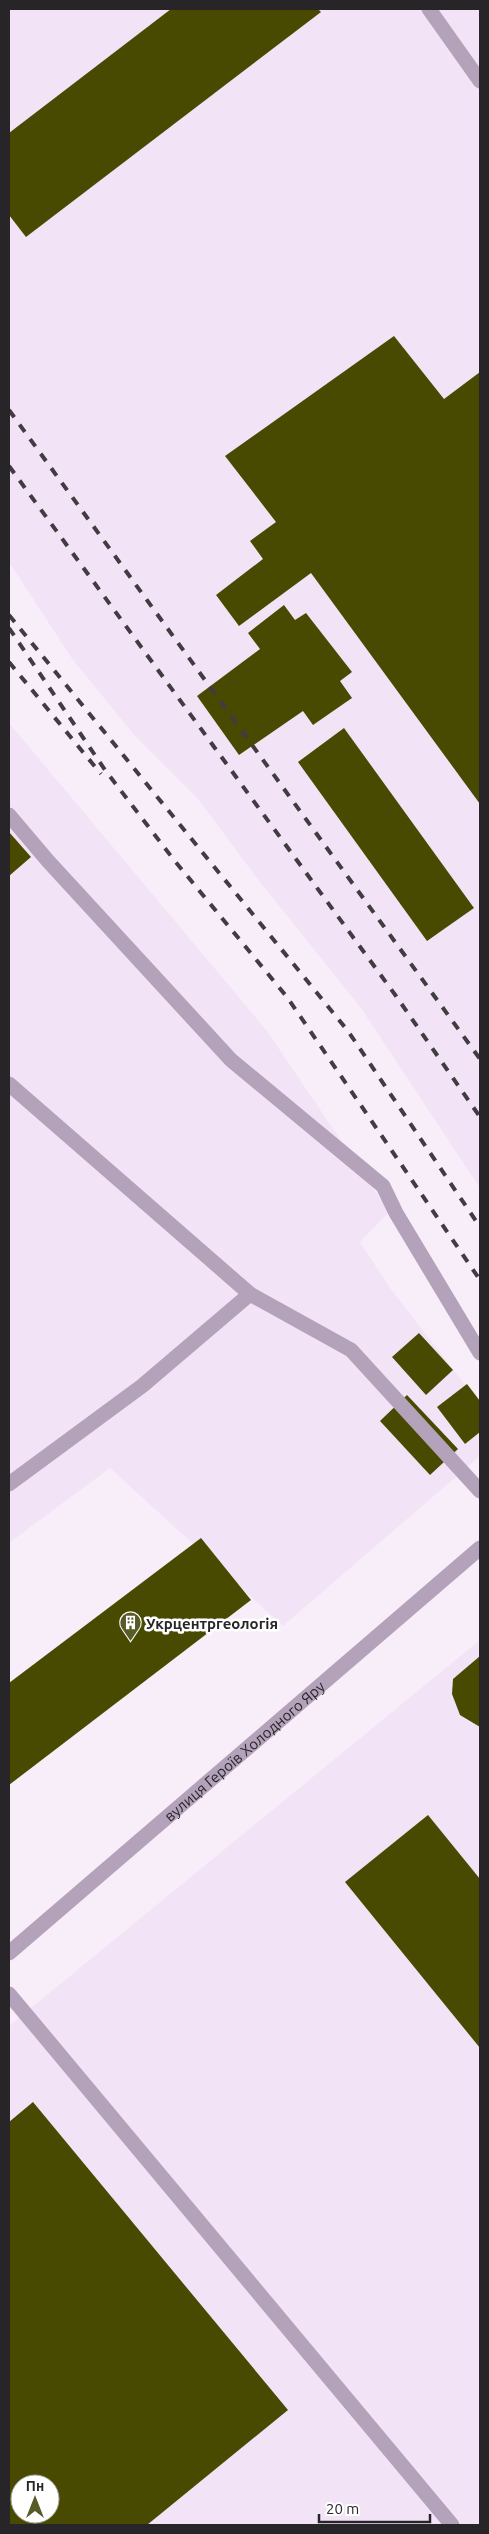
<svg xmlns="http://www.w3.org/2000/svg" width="489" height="2534" font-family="Ubuntu,sans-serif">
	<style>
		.built { fill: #f2e4f6; fill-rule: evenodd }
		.building { fill: #494a01; fill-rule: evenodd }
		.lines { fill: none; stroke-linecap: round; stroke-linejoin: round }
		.lane { stroke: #b4a2ba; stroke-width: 15 }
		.street { stroke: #b4a2ba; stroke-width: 15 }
		.rail { stroke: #403c41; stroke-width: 4; stroke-dasharray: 9 9; stroke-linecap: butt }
		.labels { text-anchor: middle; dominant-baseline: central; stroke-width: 5; stroke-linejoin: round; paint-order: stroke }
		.poi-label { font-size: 15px; font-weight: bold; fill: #282529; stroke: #fff; text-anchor: start }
		.street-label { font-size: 15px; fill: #282529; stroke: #fff }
	</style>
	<rect width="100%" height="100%" fill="#f7eef9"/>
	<!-- built -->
	<g class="built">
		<path d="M9,9H480V1188L361,1008L256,877L199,800L135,736L73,660L9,562Z"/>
		<path d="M9,723L267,1031L389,1212L360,1242L390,1288L480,1404V1456L283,1626L110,1468L9,1543Z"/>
		<path d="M480,1640V2525H9V2026ZM20,2484H50V2514H20Z"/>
	</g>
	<!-- building -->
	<g class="building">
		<path d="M171,9H318L321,12L26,237L9,215V133Z"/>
		<path d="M394,336L444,399L480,372V804L311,573L239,626L216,595L263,559L250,541L276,522L225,456Z"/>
		<path d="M284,605L295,620L306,613L352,672L340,681L352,698L313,725L303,711L239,755L197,696L260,649L248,633Z"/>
		<path d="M344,728L474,908L427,941L298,762Z"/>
		<path d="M9,832L31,857L9,876Z"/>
		<path d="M419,1333L453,1370L426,1395L392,1357Z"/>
		<path d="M467,1384L480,1401V1432L465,1444L437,1407Z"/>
		<path d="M407,1395L458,1449L430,1475L380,1421Z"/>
		<path d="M201,1538L251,1600L9,1785V1683Z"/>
		<path d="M480,1656V1727L460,1715L452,1694L453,1679Z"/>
		<path d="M428,1815L480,1879V2048L345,1882Z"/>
		<path d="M33,2102L288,2410L147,2525H9V2122ZM20,2484H50V2514H20Z"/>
	</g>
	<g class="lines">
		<!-- lane -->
		<g class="lane">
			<path d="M429,9L480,81"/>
			<path d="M9,815L48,861L231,1060L383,1186L396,1213L480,1353"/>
			<path d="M9,1084L250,1294L351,1350L480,1491"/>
			<path d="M9,1484L142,1386L250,1294"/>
			<path d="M9,1994L452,2525"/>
		</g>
		<!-- street -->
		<path class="street" id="s1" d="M9,1953L480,1548"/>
		<!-- rail -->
		<g class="rail">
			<path d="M9,410L480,1059"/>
			<path d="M9,466L396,996L480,1117"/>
			<path d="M9,615L348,1031L480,1227"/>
			<path d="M9,628L105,770L174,860L287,997L480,1280"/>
			<path d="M9,662L101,774"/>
		</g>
	</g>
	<!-- icons -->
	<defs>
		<symbol id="building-pin" viewBox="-11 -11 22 30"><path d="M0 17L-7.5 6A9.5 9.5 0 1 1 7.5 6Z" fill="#585a27" stroke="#fff"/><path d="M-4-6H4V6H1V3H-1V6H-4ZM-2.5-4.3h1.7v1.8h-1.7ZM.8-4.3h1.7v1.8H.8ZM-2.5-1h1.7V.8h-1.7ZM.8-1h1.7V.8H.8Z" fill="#fff"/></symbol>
	</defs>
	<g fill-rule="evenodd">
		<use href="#building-pin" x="118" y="1610" width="25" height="34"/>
	</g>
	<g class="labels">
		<!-- poi labels -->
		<g class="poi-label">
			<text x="146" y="1623">Укрцентргеологія</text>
		</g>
		<!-- street labels -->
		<g class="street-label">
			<text stroke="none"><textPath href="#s1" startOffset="310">вулиця Героїв Холодного Яру</textPath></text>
		</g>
	</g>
	<!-- border -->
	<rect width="489" height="2534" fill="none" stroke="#282529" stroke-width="20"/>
	<!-- north arrow -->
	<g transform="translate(35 2499)"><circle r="24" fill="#ffffff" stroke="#a9a8a9"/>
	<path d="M0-4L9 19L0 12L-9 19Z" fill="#585a27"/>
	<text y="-8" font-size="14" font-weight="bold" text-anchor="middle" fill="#282529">Пн</text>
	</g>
	<!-- scale -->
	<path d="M319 2514v8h111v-8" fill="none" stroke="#282529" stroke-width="2.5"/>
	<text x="326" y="2514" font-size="15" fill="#282529" stroke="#ffffff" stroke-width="4" paint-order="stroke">20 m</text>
</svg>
